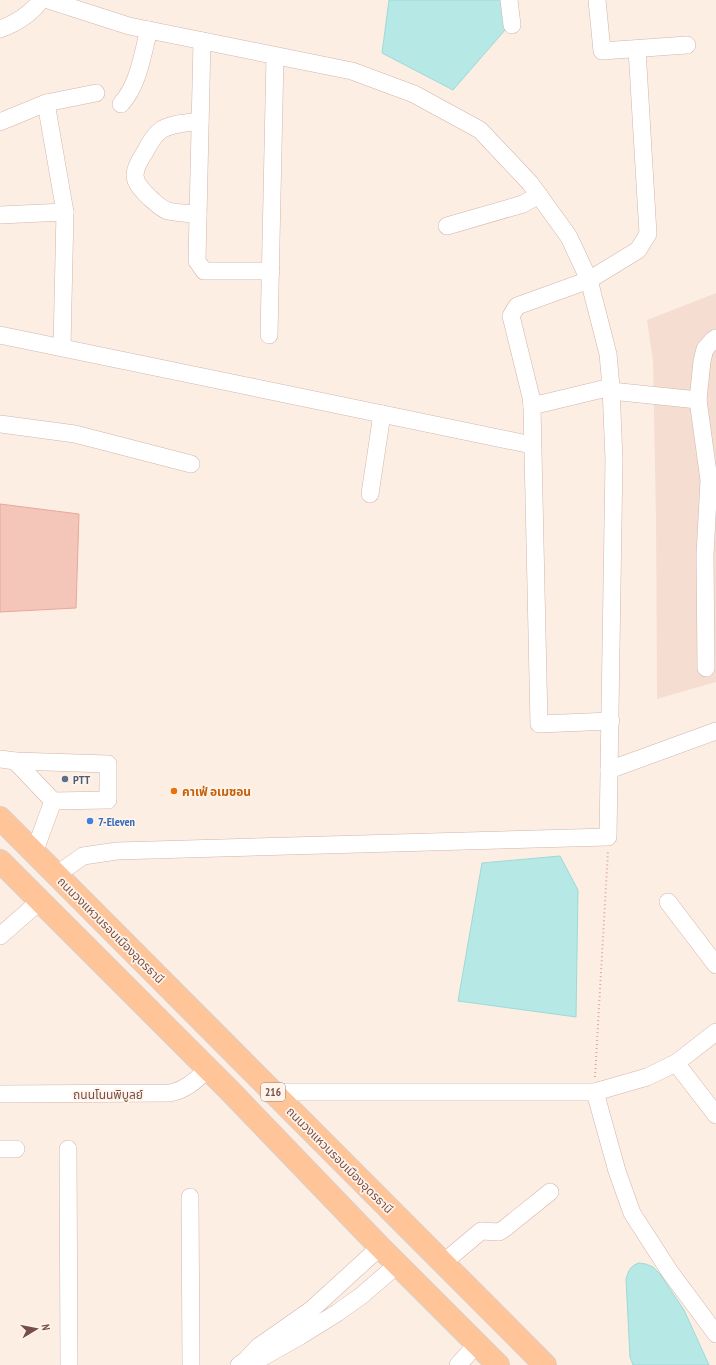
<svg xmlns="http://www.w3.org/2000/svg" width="716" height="1365" font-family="'PT Sans Narrow','Noto Sans Thai',sans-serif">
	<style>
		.residential { fill: #f5ded1 }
		.water { fill: #b6e8e6; stroke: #9cdad8 }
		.building { fill: #f4c5b9; stroke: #e7a899 }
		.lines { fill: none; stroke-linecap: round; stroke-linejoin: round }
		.minor-casing { stroke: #d1b5ac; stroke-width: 18 }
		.major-casing { stroke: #d9cecc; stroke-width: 24 }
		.path { stroke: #d9a89c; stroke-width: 2; stroke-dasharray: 1 3; stroke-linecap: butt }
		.minor { stroke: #fff; stroke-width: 17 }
		.major { stroke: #ffc598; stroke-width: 22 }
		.service-dot { fill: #5c6f8a; stroke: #fff3ea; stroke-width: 1.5 }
		.food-dot { fill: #e8710a; stroke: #fff3ea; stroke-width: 1.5 }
		.shop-dot { fill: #3f7fe0; stroke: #fff3ea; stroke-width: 1.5 }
		.labels { text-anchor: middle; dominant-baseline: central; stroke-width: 3.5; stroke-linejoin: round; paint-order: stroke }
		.shield { fill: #fff3ea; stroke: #9f8179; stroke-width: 1 }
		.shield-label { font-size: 11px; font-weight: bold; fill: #765048 }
		.service-label { font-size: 12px; font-weight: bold; fill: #4e5e75; stroke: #fff3ea; text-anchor: start }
		.food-label { font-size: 12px; font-weight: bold; fill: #c56008; stroke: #fff3ea; text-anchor: start }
		.shop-label { font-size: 12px; font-weight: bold; fill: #366cbe; stroke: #fff3ea; text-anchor: start }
		.street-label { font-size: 12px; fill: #765048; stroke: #fff3ea }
	</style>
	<rect width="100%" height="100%" fill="#fdeee3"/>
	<!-- residential -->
	<path class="residential" d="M716,293V682L657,699L656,520L653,362L647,320Z"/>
	<!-- water -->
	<g class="water">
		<path d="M389,0H501L505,30L453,90L382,53Z"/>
		<path d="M560,856L578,890L576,1017L458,1001L482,863Z"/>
		<path d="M639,1263L646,1264L653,1267L660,1274L684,1310L709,1365H633L630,1357L626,1279C629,1270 630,1266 639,1263Z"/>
	</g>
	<!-- building -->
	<path class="building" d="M0,504L79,514L76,608L0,612Z"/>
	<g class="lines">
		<defs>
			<g id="minor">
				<path d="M48,0L129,26L352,71L414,94L480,130L530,183L569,237L589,280L608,354L611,387L614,460L608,837L117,851L83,856L56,875"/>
				<path d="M509,0L512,25"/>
				<path d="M597,0L602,51L687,45"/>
				<path d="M0,29C17,23 30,15 41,0"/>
				<path d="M202,41L197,261L204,271H271"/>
				<path d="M46,103L65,212L62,347"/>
				<path d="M121,104C139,84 142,55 149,30"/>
				<path d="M0,122L46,103L96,93"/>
				<path d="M0,215L65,212"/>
				<path d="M198,215C188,213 177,213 168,211C161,209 156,203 150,198C132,181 130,174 145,152C149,144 154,135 161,130C172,123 188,123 200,121"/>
				<path d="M447,226L523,204L539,195"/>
				<path d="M0,335L532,445"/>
				<path d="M269,335L275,56"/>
				<path d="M611,391L698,400"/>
				<path d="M532,406L611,387"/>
				<path d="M0,424L75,434L191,464"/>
				<path d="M370,494L382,414"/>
				<path d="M706,668L705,555L709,480L698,400L702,361L705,349L713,340L716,338"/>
				<path d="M611,721L539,724L532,406L531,397L511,316L517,306L589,280L638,250L648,234L637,49"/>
				<path d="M0,759L15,761L53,801L34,853"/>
				<path d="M15,761L108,764V800L53,801"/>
				<path d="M609,770L716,731"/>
				<path d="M668,902L716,965"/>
				<path d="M0,936L40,901"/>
				<path d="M716,1032L676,1063L716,1115"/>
				<path d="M273,1092H595L647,1077L676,1063"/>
				<path d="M595,1092L617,1171L632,1213L670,1272L716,1334"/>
				<path d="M0,1094L170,1093C186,1090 196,1080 208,1069"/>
				<path d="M0,1149H16"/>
				<path d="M68,1149L69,1365"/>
				<path d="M190,1197L191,1365"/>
				<path d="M443,1263L481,1231L499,1232L504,1229L550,1192"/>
				<path d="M249,1360L263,1357L300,1336L337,1313L361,1296L398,1264"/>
				<path d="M239,1365L245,1361L258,1347L311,1310L380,1247"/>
				<path d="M458,1365L477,1344"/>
			</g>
			<g id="major">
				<path d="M0,818L545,1365"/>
				<path d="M0,861L230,1091L380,1247L498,1365"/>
			</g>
		</defs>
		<!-- minor casing -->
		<use href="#minor" class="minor-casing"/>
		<!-- major casing -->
		<use href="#major" class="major-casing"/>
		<!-- path -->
		<path class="path" d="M595,1077L608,851"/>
		<!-- minor -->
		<use href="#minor" class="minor"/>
		<!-- major -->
		<use href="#major" class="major"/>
	</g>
	<!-- markers -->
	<circle class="service-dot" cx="65" cy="779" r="4"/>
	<circle class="food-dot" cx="174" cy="791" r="4"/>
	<circle class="shop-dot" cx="90" cy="821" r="4"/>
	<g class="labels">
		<!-- shield labels -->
		<rect class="shield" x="261" y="1083" width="24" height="18" rx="3"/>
		<g class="shield-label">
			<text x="273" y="1092">216</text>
		</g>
		<!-- service labels -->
		<g class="service-label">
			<text x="73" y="779">PTT</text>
		</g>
		<!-- food labels -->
		<g class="food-label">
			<text x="182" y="791">คาเฟ่ อเมซอน</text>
		</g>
		<!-- shop labels -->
		<g class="shop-label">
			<text x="98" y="821">7-Eleven</text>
		</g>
		<!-- street labels -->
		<g class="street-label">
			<text transform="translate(111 930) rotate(45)">ถนนวงแหวนรอบเมืองอุดรธานี</text>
			<text x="108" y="1094">ถนนโนนพิบูลย์</text>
			<text transform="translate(340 1160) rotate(45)">ถนนวงแหวนรอบเมืองอุดรธานี</text>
		</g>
	</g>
	<!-- north arrow -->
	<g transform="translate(36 1329) rotate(80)" stroke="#fff3ea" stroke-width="3" paint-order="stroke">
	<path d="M0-3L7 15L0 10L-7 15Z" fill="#765048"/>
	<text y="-6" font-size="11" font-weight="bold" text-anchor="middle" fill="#765048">N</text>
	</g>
</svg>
